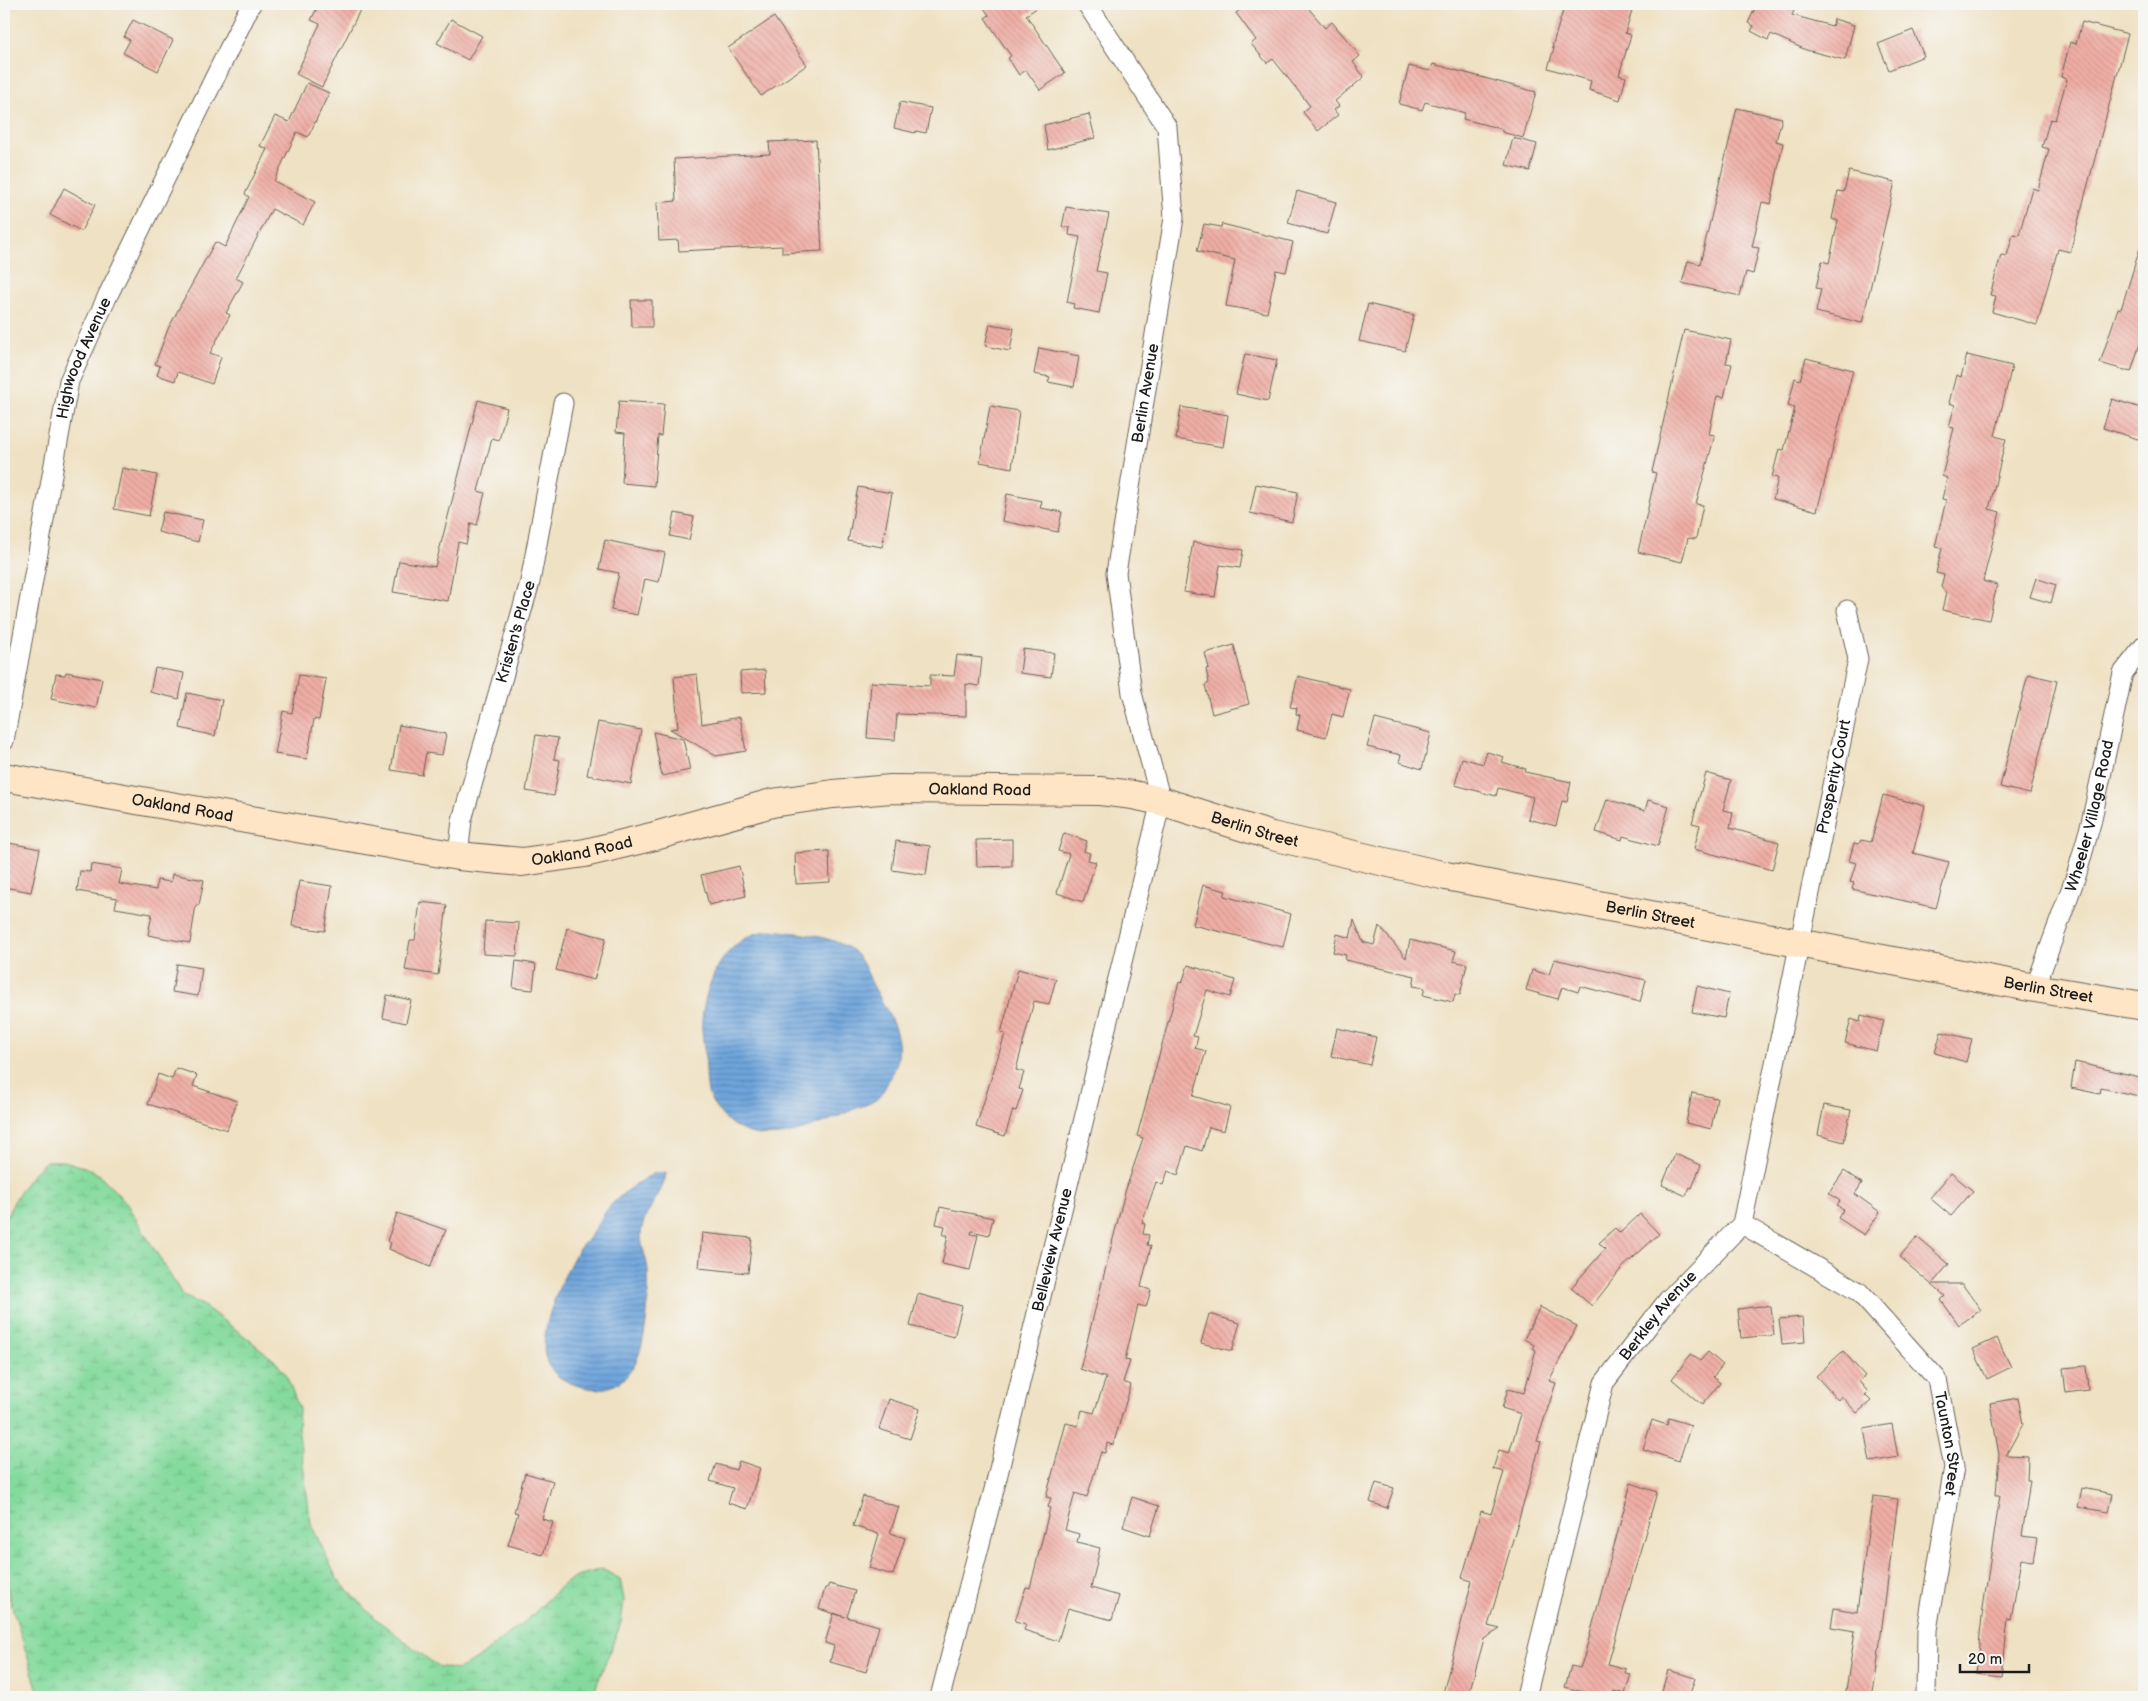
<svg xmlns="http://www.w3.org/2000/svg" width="2148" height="1701" font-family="'Balsamiq Sans',sans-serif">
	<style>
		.wetland { fill: url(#wetland-marsh); stroke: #507b5c }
		.water { fill: url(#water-rules); stroke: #45607c }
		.building { fill: url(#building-back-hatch) }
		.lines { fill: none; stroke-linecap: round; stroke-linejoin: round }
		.minor-casing { stroke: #666156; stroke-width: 21 }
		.secondary-casing { stroke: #666156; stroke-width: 30 }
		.minor { stroke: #fff; stroke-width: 19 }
		.secondary { stroke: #fde5c5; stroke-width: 28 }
		.labels { text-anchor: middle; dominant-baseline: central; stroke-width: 5; stroke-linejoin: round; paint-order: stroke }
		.street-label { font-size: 16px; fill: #1c1c1c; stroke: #f6f6f2 }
	</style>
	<defs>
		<pattern id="wetland-marsh" width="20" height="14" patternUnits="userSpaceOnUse" patternTransform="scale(1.25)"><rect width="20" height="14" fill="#84da9d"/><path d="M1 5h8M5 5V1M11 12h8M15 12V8" fill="none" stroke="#71ba87"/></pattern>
		<pattern id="water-rules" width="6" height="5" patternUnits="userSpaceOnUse" patternTransform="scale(1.25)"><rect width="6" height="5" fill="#6ea4dc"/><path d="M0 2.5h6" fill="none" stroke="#5a85b2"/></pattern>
		<pattern id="building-back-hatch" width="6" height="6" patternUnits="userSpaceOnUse" patternTransform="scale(1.25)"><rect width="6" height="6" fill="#efaea5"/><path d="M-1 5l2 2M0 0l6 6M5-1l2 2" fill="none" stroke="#cc958d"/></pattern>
	</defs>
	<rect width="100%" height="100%" fill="#f6f6f2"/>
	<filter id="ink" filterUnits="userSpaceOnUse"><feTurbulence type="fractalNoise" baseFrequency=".02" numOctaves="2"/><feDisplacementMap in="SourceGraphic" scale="10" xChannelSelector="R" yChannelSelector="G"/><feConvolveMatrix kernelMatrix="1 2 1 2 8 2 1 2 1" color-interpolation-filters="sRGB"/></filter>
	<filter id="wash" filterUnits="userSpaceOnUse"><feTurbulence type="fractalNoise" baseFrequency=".0096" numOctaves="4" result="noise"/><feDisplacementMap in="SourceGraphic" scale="20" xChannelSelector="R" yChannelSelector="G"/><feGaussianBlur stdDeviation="1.12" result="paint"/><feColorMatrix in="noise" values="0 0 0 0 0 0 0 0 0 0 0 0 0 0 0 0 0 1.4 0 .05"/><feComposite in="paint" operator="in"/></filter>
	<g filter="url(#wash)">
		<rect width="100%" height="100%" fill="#efe1c3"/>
		<!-- wetland -->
		<path class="wetland" d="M46,1161H64L84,1167L100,1175L126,1203L183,1296L201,1304L247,1338L274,1360L286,1374L299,1409L298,1427L311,1524L337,1579L376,1619L437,1666L457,1670L477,1659L530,1617L562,1585L581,1575L602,1569L620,1579L624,1600L621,1623L592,1697H40L8,1593L4,1544V1221C16,1197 26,1178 46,1161Z"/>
		<!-- water -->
		<g class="water">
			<path d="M772,930C796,933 828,935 849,948C864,958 867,975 875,989C892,1020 910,1046 889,1080C886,1085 882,1095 877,1099C869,1105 855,1108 846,1113C799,1134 742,1157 710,1098C705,1088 707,1069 705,1057C704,1045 701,1031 702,1020C706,978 727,934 772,930Z"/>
			<path d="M655,1173H666C664,1196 641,1212 641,1236C641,1248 648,1260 648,1273C649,1319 646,1408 576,1385C562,1381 548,1371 545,1356C540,1325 561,1282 575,1255C579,1247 586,1242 591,1235C598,1225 602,1215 610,1206C623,1192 639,1181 655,1173Z"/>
		</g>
		<g id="blocks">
			<!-- building -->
			<g class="building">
				<path d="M319,4H363L322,87L296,74L320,24L311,20Z"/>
				<path d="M981,4H1043L1026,15L1065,73L1040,90L1026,70L1019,75L1008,58L1011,56L985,18L989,15Z"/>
				<path d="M1247,4H1305L1325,28L1332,22L1360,56L1353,62L1364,77L1335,101L1339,106L1334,110L1338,115L1318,131L1303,112L1310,106L1273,59L1267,63L1251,44L1256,40L1236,13Z"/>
				<path d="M1565,4H1634L1625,33L1631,35L1619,75L1626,77L1620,100L1589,90L1591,81L1548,68L1554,48L1552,47Z"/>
				<path d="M1757,4H1779L1794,11L1792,15L1832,26L1834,19L1854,25L1845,60L1806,50L1771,34L1768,40L1751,31L1754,26L1748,23Z"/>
				<path d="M774,17L807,65L761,96L728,48Z"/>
				<path d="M451,19L482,36L468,60L437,43Z"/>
				<path d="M133,20L173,40L158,71L123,53L130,40L124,37Z"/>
				<path d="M2082,22L2128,34L2070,252L2058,249L2037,325L1992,312L1996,296L1990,295L2001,255L2007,256L2013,234L2019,235L2032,188L2038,190L2049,149L2042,147L2050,119L2055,120L2067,79L2061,77L2070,42L2076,44Z"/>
				<path d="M1913,30L1924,56L1889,70L1878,44Z"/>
				<path d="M1433,64L1536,92L1523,138L1502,132V129L1463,119L1465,113L1425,102L1422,110L1399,104L1409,66L1430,71Z"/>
				<path d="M307,83L329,93L308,137L297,132L274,181L315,202L303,225L272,209L236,278L243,282L226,313L230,315L210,353L221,357L212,384L178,372L175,381L157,375L160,366L155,364L168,329L187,293L215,242L225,247L249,197L245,194L267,149L260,146L275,116L289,122Z"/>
				<path d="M900,102L931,108L926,133L916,131L915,133L894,128Z"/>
				<path d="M1737,108L1782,118L1776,141L1783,143L1771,204L1762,202L1752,247L1759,248L1753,274L1746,272L1740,296L1682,283L1688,261L1700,264Z"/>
				<path d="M1089,114L1095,138L1048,150L1044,125Z"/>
				<path d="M1513,138L1537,144L1530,171L1506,165Z"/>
				<path d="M816,140L822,251L782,253V246L679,251L678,240L659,241L657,203L676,201L674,159L770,154L769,142Z"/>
				<path d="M1849,171L1895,182L1862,323L1816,312L1821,289L1816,288L1822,261L1829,263L1838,221L1832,219L1838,191L1844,192Z"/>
				<path d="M64,188L95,205L81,231L50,215Z"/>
				<path d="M1297,191L1336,202L1327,234L1288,223Z"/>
				<path d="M1066,207L1109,214L1096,271L1107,273L1099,313L1073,308L1074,304L1067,302L1080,237L1069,235L1070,228L1062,227Z"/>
				<path d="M1204,224L1221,227L1222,224L1293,242L1286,272L1276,270L1267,313L1226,306L1235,260L1197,251Z"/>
				<path d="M2140,248L2144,249V331L2131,372L2100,363L2118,308L2121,309Z"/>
				<path d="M631,300H652V327H632Z"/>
				<path d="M1368,304L1414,315L1405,351L1359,341Z"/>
				<path d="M990,324L1014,328L1010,351L985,346Z"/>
				<path d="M1684,330L1731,340L1726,363L1732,364L1724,397L1717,396L1709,434L1715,435L1696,504L1703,505L1696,539L1688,538L1682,562L1638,552L1656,473L1652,472Z"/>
				<path d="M1039,348L1079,356L1074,387L1048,382L1050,377L1034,374Z"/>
				<path d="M1245,354L1277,360L1268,401L1236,394Z"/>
				<path d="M1967,355L2012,366L1995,436L2006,439L1989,509L2000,512L1983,581L1997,585L1989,620L1942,610L1946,593L1941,587L1944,575L1936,573L1942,548L1935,547L1946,500L1942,499L1947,478L1942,476L1954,428L1949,427L1955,405L1949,403L1956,375L1961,377Z"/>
				<path d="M1806,358L1853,370L1817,511L1773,499L1778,478L1772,477L1779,449L1784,450L1795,408L1788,406L1795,378L1800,380Z"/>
				<path d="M2112,399L2144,409V441L2103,428Z"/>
				<path d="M478,400L507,408L499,440L492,438L478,491L485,493L477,525L471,523L466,544L458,542L448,601L393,592L399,561L435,567Z"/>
				<path d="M619,401L664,404L661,436L658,435L654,486L622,483L625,433L616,432Z"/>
				<path d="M990,406L1019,411L1012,468L980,462Z"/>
				<path d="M1181,407L1228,415L1223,447L1176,439Z"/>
				<path d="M122,468L157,475L149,516L114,509Z"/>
				<path d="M1256,484L1298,492L1292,522L1250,513Z"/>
				<path d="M858,487L892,493L882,547L848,541Z"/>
				<path d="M1007,494L1042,501L1040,508L1062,512L1058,532L1002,521Z"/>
				<path d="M163,512L203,520L198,542L158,532Z"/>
				<path d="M675,513L694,517L689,540L670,536Z"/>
				<path d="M605,540L665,553L659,582L645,579L637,615L611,610L619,573L599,569Z"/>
				<path d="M1193,542L1243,550L1240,568L1220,565L1215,597L1184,592Z"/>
				<path d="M2036,578L2056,585L2051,603L2030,597Z"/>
				<path d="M1234,645L1249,704L1212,714L1205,685L1209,683L1206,669L1209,668L1205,653Z"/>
				<path d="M1023,649L1054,653L1051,677L1020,673Z"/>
				<path d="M957,655L982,658L979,686L966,684V716L897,714L895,740L867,738L871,682L930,686V675L954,676Z"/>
				<path d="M155,668L184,673L179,699L150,692Z"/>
				<path d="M765,670L766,692L741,693L740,672Z"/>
				<path d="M66,672L102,679L96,708L51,699L56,674L65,675Z"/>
				<path d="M697,674L702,724L740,717L746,751L716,756L670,729L678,728L674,677Z"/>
				<path d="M2028,674L2057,681L2030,794L2000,787Z"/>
				<path d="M299,675L326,679L319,720L314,719L307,759L275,754L283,711L292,713Z"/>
				<path d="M1298,676L1350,689L1343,717L1332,714L1326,737L1297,730L1300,715L1296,714L1297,708L1290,707Z"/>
				<path d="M187,693L222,700L215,736L180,728Z"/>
				<path d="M1375,719L1431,733L1422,769L1399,762L1401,755L1367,747Z"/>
				<path d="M598,722L641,730L631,784L587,775Z"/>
				<path d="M399,725L446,734L442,755L426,753L422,775L391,770Z"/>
				<path d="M653,732L683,739L690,770L662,776Z"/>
				<path d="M536,735L558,738L554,759L560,760L554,796L526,791Z"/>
				<path d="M1487,752L1504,757L1502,762L1526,769L1525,772L1571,782L1567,802L1562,801L1556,826L1528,819L1533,797L1498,788L1496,796L1455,785L1462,758L1483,764Z"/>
				<path d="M1706,773L1731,780L1723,810L1733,812L1730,828L1779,842L1772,870L1694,849L1700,825L1692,823Z"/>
				<path d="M1883,795L1925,806L1913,853L1949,862L1936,908L1852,889L1854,883L1850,882L1856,863L1849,861L1854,843L1859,844L1861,840L1871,842Z"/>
				<path d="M1607,799L1645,811L1648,800L1669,806L1658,846L1623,836L1622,840L1596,832Z"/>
				<path d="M1064,833L1087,841L1084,851L1090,853L1088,860L1096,862L1083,902L1057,893L1069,854L1058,851Z"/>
				<path d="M1012,839V866L977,867L976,840Z"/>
				<path d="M896,841L930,846L926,875L892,870Z"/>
				<path d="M4,842L40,849L31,892L4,887Z"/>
				<path d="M829,851L830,882L796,884L795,853Z"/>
				<path d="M91,864L122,869L119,884L156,890L157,880L171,882L172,874L204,880L199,905H196L190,943L148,935L152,914L115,908L117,898L77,891L80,871L90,872Z"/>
				<path d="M739,866L746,896L709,905L701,875Z"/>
				<path d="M299,881L332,886L325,931L292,926Z"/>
				<path d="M1203,885L1226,891L1224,896L1291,914L1283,947L1193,925Z"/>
				<path d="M420,902L447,905L438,975L405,970L410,940H415Z"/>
				<path d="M1354,920L1363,942L1374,945L1379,926L1406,958L1410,940L1456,951L1453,961L1467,964L1460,995L1455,994L1453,1002L1423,995L1425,988L1413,986L1415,976L1345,960L1346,955L1333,952L1337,934L1350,938Z"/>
				<path d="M485,921L519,923L517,956L483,954Z"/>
				<path d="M567,928L606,938L594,980L556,970Z"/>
				<path d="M1554,959L1646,980L1640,1002L1580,986L1578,992L1562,987L1558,999L1526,990L1532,970L1549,975Z"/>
				<path d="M516,961L536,964L533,990L513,988Z"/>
				<path d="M177,964L202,968L198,996L172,992Z"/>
				<path d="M1188,965L1235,980L1230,997L1207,990L1193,1036L1198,1037L1195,1048L1206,1051L1193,1096L1230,1107L1224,1131L1209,1127L1202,1151L1187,1146L1178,1175L1168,1171L1163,1185L1156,1182L1142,1223L1145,1224L1143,1234L1149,1235L1147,1245L1151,1246L1141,1287L1151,1290L1146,1307L1138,1305L1125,1360L1130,1361L1123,1382L1131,1385L1113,1445L1107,1443L1105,1453L1101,1452L1087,1497L1075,1493L1065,1530L1079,1534L1077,1542L1100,1548L1091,1588L1119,1596L1112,1620L1068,1608L1058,1641L1024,1630L1026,1624L1015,1621L1026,1587L1030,1588L1050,1508L1048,1507L1051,1498L1046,1497L1066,1423L1078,1426L1082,1410L1094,1413L1106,1378L1080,1369L1125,1192L1143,1138L1137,1136L1179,982L1182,983Z"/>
				<path d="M1018,969L1056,979L1049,1004L1034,1001L1016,1070L1024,1072L1019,1089L1023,1090L1016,1111L1013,1110L1005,1136L976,1127L1005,1034L1001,1033Z"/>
				<path d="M1697,986L1729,994L1724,1018L1692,1012Z"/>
				<path d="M387,995L411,1000L406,1023L383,1018Z"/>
				<path d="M1861,1015L1884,1021L1876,1051L1845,1043L1851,1019L1860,1022Z"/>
				<path d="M1337,1028L1376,1037L1370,1065L1331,1056Z"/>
				<path d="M1941,1032L1972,1039L1966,1062L1935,1053Z"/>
				<path d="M2075,1062L2144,1078V1097L2101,1088L2100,1094L2071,1088Z"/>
				<path d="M176,1068L197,1075L193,1086L237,1101L227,1130L148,1104L158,1074L172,1079Z"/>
				<path d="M1692,1093L1717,1098L1711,1129L1686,1123Z"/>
				<path d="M1824,1105L1851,1110L1844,1142L1818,1135Z"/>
				<path d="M1675,1154L1701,1165L1692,1188L1690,1187L1686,1196L1662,1185Z"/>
				<path d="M1844,1171L1862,1183L1855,1194L1880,1212L1864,1235L1838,1218L1843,1210L1837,1205L1840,1201L1829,1193Z"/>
				<path d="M1951,1173L1973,1191L1951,1216L1930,1198Z"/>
				<path d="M940,1207L993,1218L989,1235L972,1231L971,1234L978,1235L970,1270L942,1264L948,1235H943L945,1226L936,1224Z"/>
				<path d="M397,1213L446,1230L430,1267L389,1249L391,1243L387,1241Z"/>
				<path d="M1640,1214L1659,1234L1621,1269L1592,1306L1571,1288L1605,1249L1599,1243L1615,1228L1620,1233Z"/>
				<path d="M702,1233L752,1238L748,1273L699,1268Z"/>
				<path d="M1917,1237L1949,1264L1932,1284H1962L1981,1310L1959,1325L1941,1300L1945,1296L1899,1257Z"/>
				<path d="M918,1294L962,1306L954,1337L910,1326Z"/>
				<path d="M1761,1306L1771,1307L1774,1335L1741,1338L1738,1309Z"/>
				<path d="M1540,1307L1577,1326L1549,1381L1556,1383L1537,1441L1541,1442L1488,1626L1500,1629L1484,1639L1468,1697H1442L1472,1581L1462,1578L1481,1511L1491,1514L1504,1472L1493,1469L1499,1450L1509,1453L1521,1414L1502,1408L1508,1389L1524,1393L1536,1350L1533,1348L1534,1345L1524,1339Z"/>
				<path d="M1209,1314L1240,1323L1232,1351L1201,1343Z"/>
				<path d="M1803,1317L1805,1342L1782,1344L1779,1319Z"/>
				<path d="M1997,1338L2011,1367L1987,1379L1973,1349Z"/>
				<path d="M1843,1351L1865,1376L1859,1381L1868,1392L1865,1395L1871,1401L1857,1413L1841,1396L1838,1400L1816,1376Z"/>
				<path d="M1708,1352L1723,1365L1713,1377L1720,1383L1702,1405L1672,1379L1691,1354L1700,1361Z"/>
				<path d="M2086,1366L2088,1390L2066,1393L2063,1368Z"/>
				<path d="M2018,1398L2023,1424L2006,1455L2028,1456L2027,1480H2030L2022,1536L2037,1538L2033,1561L2021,1559L2011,1620L2008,1619L2002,1677L1976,1674L1982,1615L2000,1495H1996L1999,1455L1990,1403Z"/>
				<path d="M889,1399L920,1409L910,1439L879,1429Z"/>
				<path d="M1669,1418L1691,1425L1679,1461L1643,1449L1652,1420L1667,1425Z"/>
				<path d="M1892,1424L1898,1457L1870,1462L1864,1429Z"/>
				<path d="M739,1461L760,1468L747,1509L728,1503L733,1488L710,1481L716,1464L736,1470Z"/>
				<path d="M525,1473L553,1481L542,1519L553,1522L543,1555L508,1545L518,1513L514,1512Z"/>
				<path d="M1376,1483L1394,1488L1387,1508L1370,1502Z"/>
				<path d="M1631,1483L1657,1492L1608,1664L1626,1669L1625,1673L1631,1674L1625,1694L1614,1691L1612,1697H1601L1565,1687L1571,1666L1580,1668L1584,1657Z"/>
				<path d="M2082,1488L2113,1494L2109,1512L2078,1507Z"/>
				<path d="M863,1496L899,1507L890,1533L905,1538L893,1575L869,1568L879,1534L853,1526Z"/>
				<path d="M1873,1496L1898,1499L1876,1674L1872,1697H1845L1855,1631L1831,1627L1834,1608L1857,1612Z"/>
				<path d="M1132,1497L1159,1506L1150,1536L1123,1527Z"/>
				<path d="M829,1584L855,1591L847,1617L879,1626L866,1672L830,1662L834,1646L825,1643L834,1613L845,1617L819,1609L825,1588H827Z"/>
				<path d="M1668,1670L1695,1678L1689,1697H1673L1661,1694Z"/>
			</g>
		</g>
	</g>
	<g filter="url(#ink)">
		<use href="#blocks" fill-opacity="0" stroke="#666156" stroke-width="1"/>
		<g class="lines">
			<defs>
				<g id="minor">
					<path id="s1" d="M4,741L69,381L108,295L251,4"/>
					<path id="s2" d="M458,856L462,820L530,582L563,403"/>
					<path id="s3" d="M2035,988L2077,873L2091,823L2123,673L2144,646"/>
					<path id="s4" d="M1742,1224L1859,1292L1937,1379L1954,1467L1927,1630L1926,1697"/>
					<path id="s5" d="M940,1697L996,1482L1161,801L1132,693L1116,573L1174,218L1167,127L1087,4"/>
					<path id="s6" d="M1526,1697L1604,1383L1668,1300L1742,1224L1858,659L1847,610"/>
				</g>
				<g id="secondary">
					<path id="s7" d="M4,777L458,856L522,862L585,853L655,836L772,803L833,794L891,789L1100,791L1133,795L1161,801L1272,836L1446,876L2035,988L2144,1006"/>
				</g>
			</defs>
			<!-- minor casing -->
			<use href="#minor" class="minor-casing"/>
			<!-- secondary casing -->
			<use href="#secondary" class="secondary-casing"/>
			<!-- minor -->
			<use href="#minor" class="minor"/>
			<!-- secondary -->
			<use href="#secondary" class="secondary"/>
		</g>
	</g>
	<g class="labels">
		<!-- street labels -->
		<g class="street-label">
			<text stroke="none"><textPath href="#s1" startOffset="392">Highwood Avenue</textPath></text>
			<text stroke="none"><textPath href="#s5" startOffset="1338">Berlin Avenue</textPath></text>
			<text stroke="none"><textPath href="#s2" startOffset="232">Kristen's Place</textPath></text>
			<text stroke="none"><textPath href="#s6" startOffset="991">Prosperity Court</textPath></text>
			<text stroke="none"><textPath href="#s7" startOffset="991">Oakland Road</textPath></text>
			<text stroke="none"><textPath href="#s7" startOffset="181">Oakland Road</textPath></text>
			<text stroke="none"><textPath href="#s3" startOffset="181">Wheeler Village Road</textPath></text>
			<text stroke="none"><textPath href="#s7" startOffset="1271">Berlin Street</textPath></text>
			<text stroke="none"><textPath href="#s7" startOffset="586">Oakland Road</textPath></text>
			<text stroke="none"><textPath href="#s7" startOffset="1676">Berlin Street</textPath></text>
			<text stroke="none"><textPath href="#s7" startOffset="2081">Berlin Street</textPath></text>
			<text stroke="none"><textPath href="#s5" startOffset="461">Belleview Avenue</textPath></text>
			<text stroke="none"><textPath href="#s6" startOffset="410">Berkley Avenue</textPath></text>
			<text stroke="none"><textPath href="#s4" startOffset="318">Taunton Street</textPath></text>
		</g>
	</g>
	<!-- margin -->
	<rect width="2148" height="1701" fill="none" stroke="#f6f6f2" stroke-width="20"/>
	<!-- scale -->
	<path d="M1960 1664v8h69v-8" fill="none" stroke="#1c1c1c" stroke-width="2.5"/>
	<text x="1968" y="1664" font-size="15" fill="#1c1c1c" stroke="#f6f6f2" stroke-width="4" paint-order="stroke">20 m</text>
</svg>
